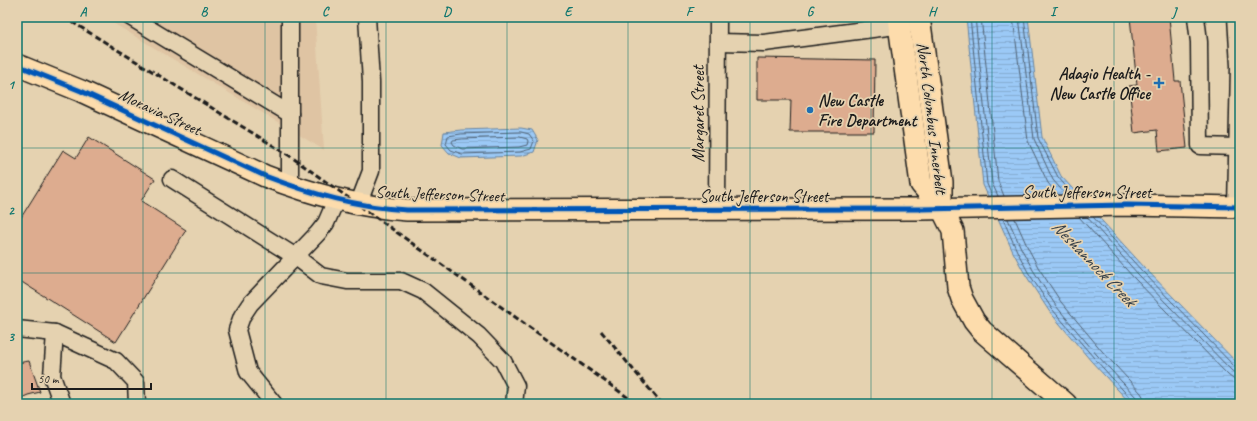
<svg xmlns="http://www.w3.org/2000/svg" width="1257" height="421" font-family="Caveat,sans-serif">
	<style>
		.built { fill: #dfc4a3 }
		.water { fill: url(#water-rules); stroke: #68849f }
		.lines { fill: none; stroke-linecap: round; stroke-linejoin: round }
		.shore { stroke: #4f6173; stroke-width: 1 }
		.building { fill: #ddac8f; stroke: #1c1c1c }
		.minor-casing { stroke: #1c1c1c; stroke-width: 19 }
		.major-casing { stroke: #1c1c1c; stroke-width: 24 }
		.minor { stroke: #e5d2b0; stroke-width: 16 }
		.major { stroke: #fddcac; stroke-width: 21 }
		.rail { stroke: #1c1c1c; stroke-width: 3; stroke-dasharray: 6 3; stroke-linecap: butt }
		.cycleway-casing { stroke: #e5d2b0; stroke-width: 8 }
		.cycleway { stroke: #0057b8; stroke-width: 5 }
		.grid { fill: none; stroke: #0f766e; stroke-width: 1; stroke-opacity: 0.55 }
		.poi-dot { fill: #1f6fb2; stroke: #e5d2b0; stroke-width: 1.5 }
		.labels { text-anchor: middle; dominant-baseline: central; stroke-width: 3.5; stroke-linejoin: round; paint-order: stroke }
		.poi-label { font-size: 17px; font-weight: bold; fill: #1c1c1c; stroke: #e5d2b0; text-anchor: end }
		.street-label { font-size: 17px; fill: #1c1c1c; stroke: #e5d2b0 }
		.water-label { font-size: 18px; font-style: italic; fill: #353f48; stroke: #e5d2b0 }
		.neatline { fill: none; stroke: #0f766e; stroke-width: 1.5 }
		.grid-label { font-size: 13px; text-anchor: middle; font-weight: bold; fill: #0f766e }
	</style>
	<defs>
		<pattern id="water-rules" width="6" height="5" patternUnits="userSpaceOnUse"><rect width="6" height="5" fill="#9bc9f6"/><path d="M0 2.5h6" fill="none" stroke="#85acd2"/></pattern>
	</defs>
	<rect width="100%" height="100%" fill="#e5d2b0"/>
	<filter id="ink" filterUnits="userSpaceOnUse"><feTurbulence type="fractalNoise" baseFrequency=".025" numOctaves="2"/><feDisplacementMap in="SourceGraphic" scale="8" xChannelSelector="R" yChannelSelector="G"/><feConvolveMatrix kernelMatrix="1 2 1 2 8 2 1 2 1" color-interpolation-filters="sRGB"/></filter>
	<g filter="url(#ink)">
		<!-- built -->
		<path class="built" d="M103,17H315L324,150Z"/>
		<!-- water -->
		<g class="water">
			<path d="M966,17H1028L1042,137L1061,176L1145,268L1240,366V404H1131L1091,361L1049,311L1025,274L1013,252L983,185Z"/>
			<path d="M521,128L532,130L538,140L534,152L521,156L461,158L449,153L442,145L444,132L461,130Z"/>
		</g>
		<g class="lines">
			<!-- shore -->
			<g class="shore">
				<path d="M970,17L987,184L992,196"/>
				<path d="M975,17L992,183L998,196"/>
				<path d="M981,17L998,181L1004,196"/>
				<path d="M1013,17L1028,141L1048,183L1058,195"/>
				<path d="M1019,17L1034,139L1053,180L1066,195"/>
				<path d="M1024,17L1038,138L1058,177L1073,195"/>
				<path d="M521,132L529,134L534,141L531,149L520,152L462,154L451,150L446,144L448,136L461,134Z"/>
				<path d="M520,137L527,139L528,141L527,145L519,147L462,149L454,145L452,142L453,140L462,139Z"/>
				<path d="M1079,217L1134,278L1228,375L1233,379L1240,380"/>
				<path d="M1087,217L1138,274L1232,371L1236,373L1240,374"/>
				<path d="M1093,217L1142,271L1235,367L1240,369"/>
				<path d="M1003,219L1017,251L1028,272L1052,309L1094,358L1132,400L1134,404"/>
				<path d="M1008,219L1021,248L1033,270L1056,306L1097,355L1136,397L1139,404"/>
				<path d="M1015,219L1027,246L1038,267L1061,302L1102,351L1141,393L1144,398L1145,404"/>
			</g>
		</g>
		<!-- building -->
		<g class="building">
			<path d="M1130,17H1169L1175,81H1180L1187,148L1159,151L1157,130L1134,133L1129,86L1137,85Z"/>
			<path d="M757,58L875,60L874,132H790L791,100H757Z"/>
			<path d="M89,137L155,179L141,201L186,230L116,342L17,279V224L63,150L76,158Z"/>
			<path d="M29,361L40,392L28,395L17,400V363Z"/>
		</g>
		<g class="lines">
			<defs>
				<g id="minor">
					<path d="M130,17L290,114"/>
					<path d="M1196,17L1199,42L1200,146L1237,147"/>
					<path d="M1236,17L1239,66L1236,207"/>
					<path d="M718,42L764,43L911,24"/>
					<path d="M172,179L296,257L321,276L347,281H401L423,291L479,336L503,361L516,386L514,404"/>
					<path d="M290,185V17"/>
					<path d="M358,205L371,171V82L367,17"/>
					<path d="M717,210L718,17"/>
					<path d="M17,329L55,333L116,361L136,382L137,404"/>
					<path d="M55,333L52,376L62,404"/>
					<path d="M274,404L248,372L237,330L242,316L250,304L318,233L326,223L336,200"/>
				</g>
				<g id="major">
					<path d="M898,17L921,184L942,209L953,231L958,287L962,299L974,321L982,331L1066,404"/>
					<path d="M919,17L942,182V209"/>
					<path d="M17,65L81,91L265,176C312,194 357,207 407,210L921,209L1127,205L1240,207"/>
				</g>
			</defs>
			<!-- minor casing -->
			<use href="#minor" class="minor-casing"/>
			<!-- major casing -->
			<use href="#major" class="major-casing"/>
			<!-- minor -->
			<use href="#minor" class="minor"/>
			<!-- major -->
			<use href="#major" class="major"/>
			<!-- rail -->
			<g class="rail">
				<path d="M64,17L290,156L637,404"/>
				<path d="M601,331L662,404"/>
			</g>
			<defs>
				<path id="cycleway" d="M17,65L81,91L265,176C312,194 357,207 407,210L921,209L1127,205L1240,207"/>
			</defs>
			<!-- cycleway casing -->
			<use href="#cycleway" class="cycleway-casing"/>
			<!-- cycleway -->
			<use href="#cycleway" class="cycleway"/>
		</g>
	</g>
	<!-- grid -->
	<path class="grid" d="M143,17V404M265,17V404M386,17V404M507,17V404M628,17V404M750,17V404M871,17V404M992,17V404M1114,17V404M17,148H1240M17,273H1240"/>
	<!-- markers -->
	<g class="poi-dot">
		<path d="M1157 77h4v4h4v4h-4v4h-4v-4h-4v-4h4z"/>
		<circle cx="810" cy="110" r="4"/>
	</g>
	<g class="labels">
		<!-- poi labels -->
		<g class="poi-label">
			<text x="1150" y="73">Adagio Health -<tspan x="1150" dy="20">New Castle Office</tspan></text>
			<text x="818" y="100" text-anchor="start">New Castle<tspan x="818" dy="20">Fire Department</tspan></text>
		</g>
		<!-- street labels -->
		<g class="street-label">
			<text transform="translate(160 112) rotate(25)">Moravia Street</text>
			<text transform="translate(698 114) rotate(-90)">Margaret Street</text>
			<text transform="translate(932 118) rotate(83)">North Columbus Innerbelt</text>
			<text x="1087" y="192">South Jefferson Street</text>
			<text transform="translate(440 194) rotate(2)">South Jefferson Street</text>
			<text x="764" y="196">South Jefferson Street</text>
		</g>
		<!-- water labels -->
		<g class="water-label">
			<text transform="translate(1094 263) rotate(46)">Neshannock Creek</text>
		</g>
	</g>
	<!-- margin -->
	<rect width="1257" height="421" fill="none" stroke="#e5d2b0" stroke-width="44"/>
	<!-- scale -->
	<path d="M32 383v6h119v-6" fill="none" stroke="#1c1c1c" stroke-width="2"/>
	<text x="38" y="383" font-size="12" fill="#1c1c1c" stroke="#e5d2b0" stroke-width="3" paint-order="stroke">50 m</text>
	<rect x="22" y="22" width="1213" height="377" class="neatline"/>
	<g class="grid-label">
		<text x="83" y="16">A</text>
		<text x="204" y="16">B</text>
		<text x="325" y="16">C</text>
		<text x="447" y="16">D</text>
		<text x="568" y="16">E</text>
		<text x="689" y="16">F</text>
		<text x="810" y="16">G</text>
		<text x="932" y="16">H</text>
		<text x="1053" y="16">I</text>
		<text x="1174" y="16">J</text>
		<text x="11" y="89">1</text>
		<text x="11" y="215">2</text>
		<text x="11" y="341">3</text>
	</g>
</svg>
